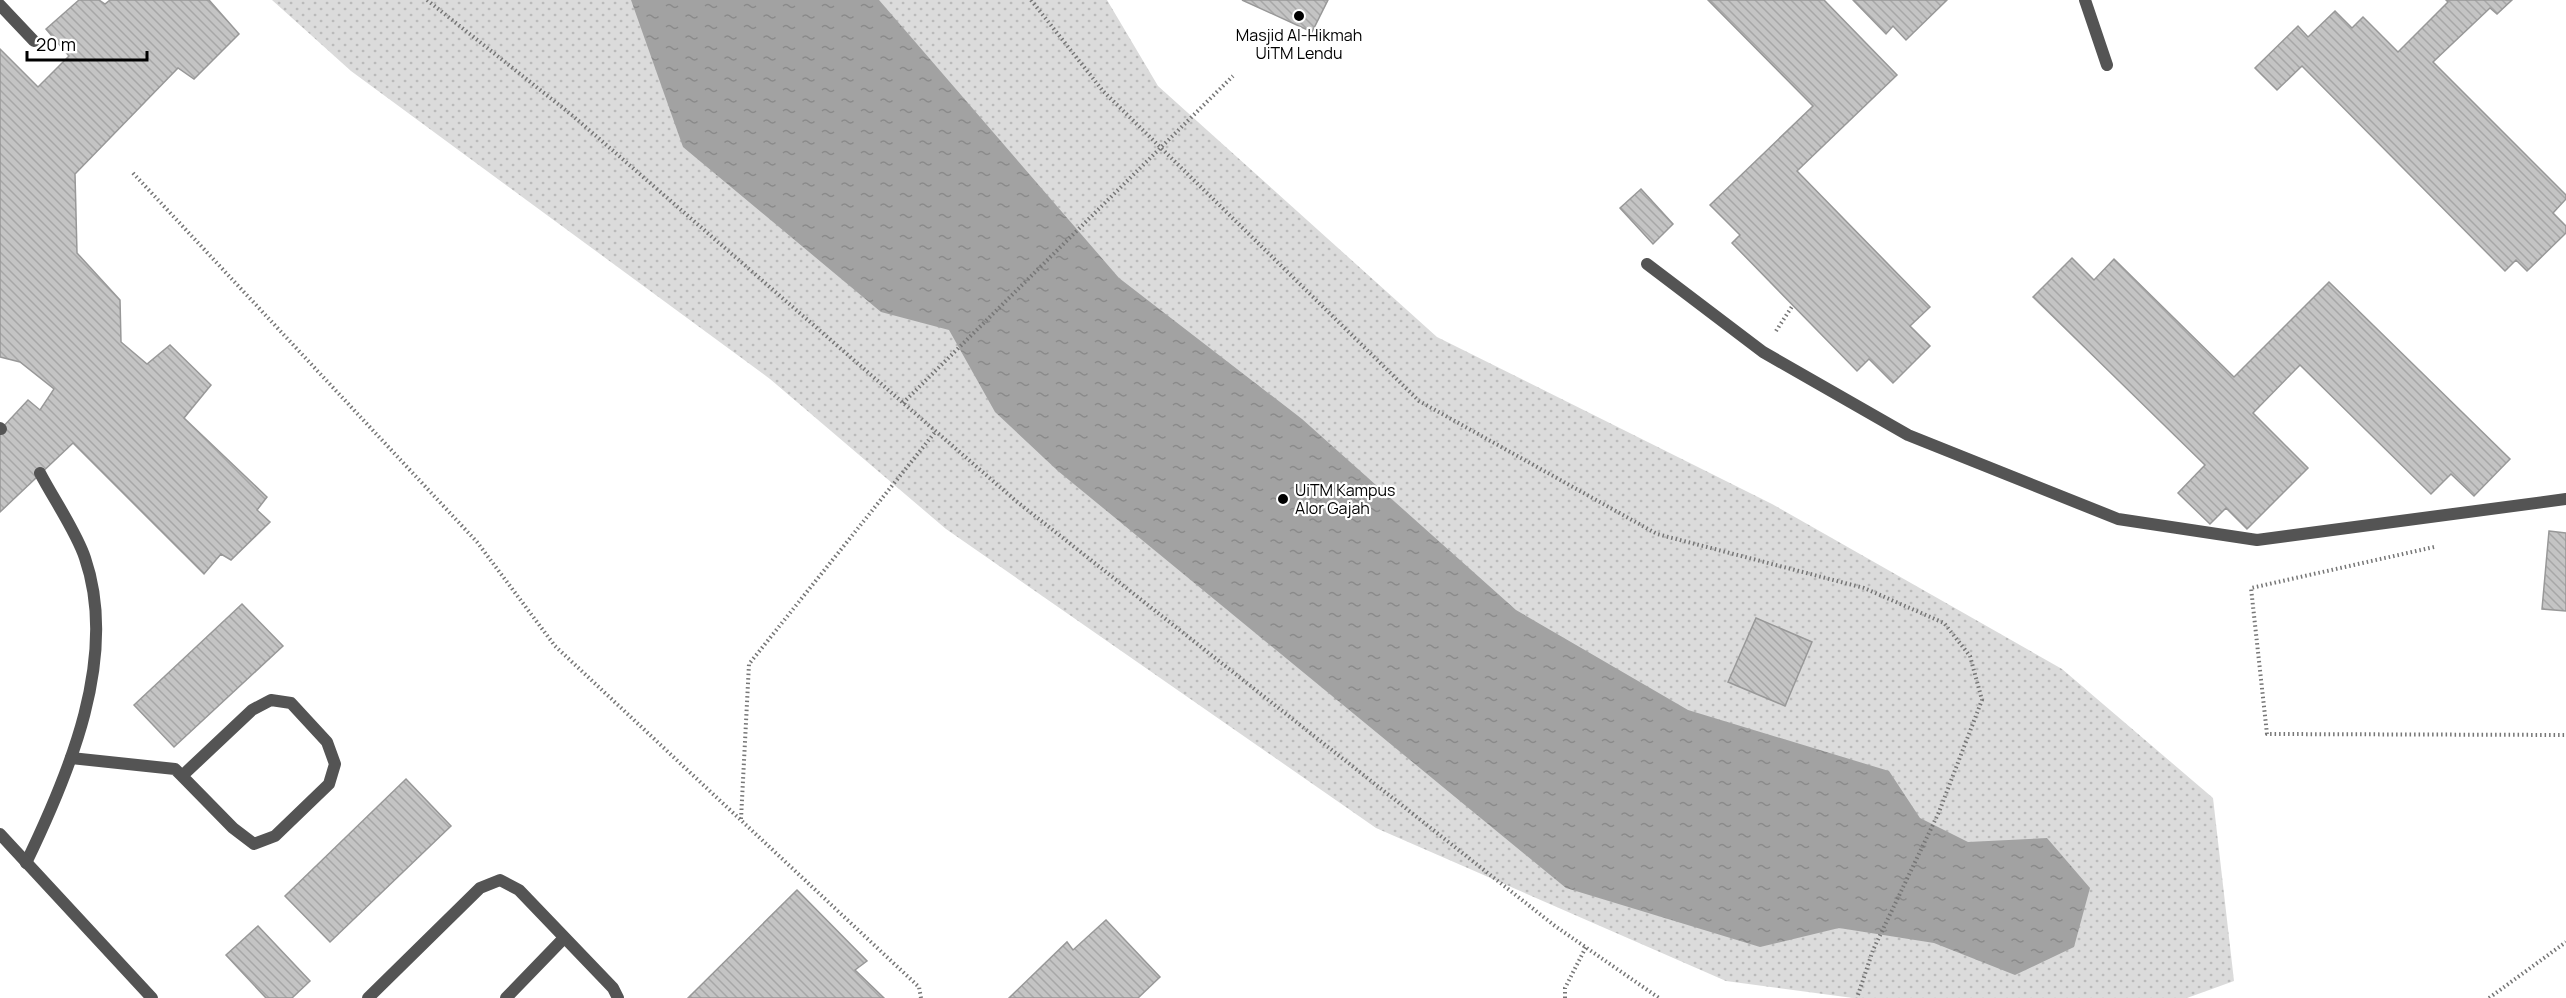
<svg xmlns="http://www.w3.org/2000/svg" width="2566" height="998" font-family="Manrope,sans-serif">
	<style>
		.park { fill: url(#park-dots) }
		.water { fill: url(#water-ripples) }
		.building { fill: url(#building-back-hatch); stroke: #989898; stroke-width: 1.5 }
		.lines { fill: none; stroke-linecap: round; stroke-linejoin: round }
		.path { stroke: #767676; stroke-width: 4; stroke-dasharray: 1.5 3; stroke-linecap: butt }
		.lane { stroke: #545454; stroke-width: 12 }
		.street { stroke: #545454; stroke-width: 12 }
		.poi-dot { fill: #000; stroke: #fff; stroke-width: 2 }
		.labels { text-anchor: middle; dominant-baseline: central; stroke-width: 4.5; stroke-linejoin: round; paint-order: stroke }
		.poi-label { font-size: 16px; fill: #000; stroke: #fff }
	</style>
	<defs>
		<pattern id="park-dots" width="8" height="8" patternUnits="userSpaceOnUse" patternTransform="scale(1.5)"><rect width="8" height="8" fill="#dbdbdb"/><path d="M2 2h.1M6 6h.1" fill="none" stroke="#bababa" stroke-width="1.8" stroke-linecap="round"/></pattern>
		<pattern id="water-ripples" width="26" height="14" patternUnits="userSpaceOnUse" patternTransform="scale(1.5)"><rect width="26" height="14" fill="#a2a2a2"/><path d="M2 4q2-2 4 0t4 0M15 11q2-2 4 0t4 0" fill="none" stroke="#8a8a8a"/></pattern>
		<pattern id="building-back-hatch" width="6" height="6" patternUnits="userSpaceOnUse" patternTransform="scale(1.5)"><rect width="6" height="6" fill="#c4c4c4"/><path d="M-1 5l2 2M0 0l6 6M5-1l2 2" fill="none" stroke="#a7a7a7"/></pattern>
	</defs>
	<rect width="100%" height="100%" fill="#fff"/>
	<!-- park -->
	<path class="park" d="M272,0H1107L1158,86L1437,337L1772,504L2062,669L2213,798L2234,981L2187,998H1853L1726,981L1376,828L946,529L770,379L351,71Z"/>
	<!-- water -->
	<path class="water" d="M631,0H879L1119,278L1302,419L1516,610L1688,710L1889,771L1920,818L1968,842L2047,838L2090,888L2074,947L2015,975L1934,943L1839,928L1760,947L1566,888L1058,471L995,412L949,330L881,312L683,147Z"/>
	<!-- building -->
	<g class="building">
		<path d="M79,0H99L105,4L110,0H209L239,34L194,79L178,68L75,174L77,253L120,300L121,342L147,364L170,345L211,385L184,418L267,497L257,510L270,522L231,560L221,554L204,574L73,443L0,512V430L28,400L40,410L54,389L20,362L0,357V49L38,87L69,56L46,29Z"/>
		<path d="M1242,0H1328L1312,32Z"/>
		<path d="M1708,0H1824L1897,75L1797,171L1930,307L1910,326L1930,346L1893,383L1869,359L1857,371L1732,243L1740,235L1710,205L1813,106Z"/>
		<path d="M1853,0H1947L1906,40L1893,26L1886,34Z"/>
		<path d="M2446,0H2512L2497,14L2490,8L2433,62L2566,195V199L2553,213L2566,226V233L2527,271L2516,260L2505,271L2302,66L2277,90L2255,68L2298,26L2308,37L2335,11L2352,28L2363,17L2398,52L2448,2Z"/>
		<path d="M1641,189L1673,224L1653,244L1620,208Z"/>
		<path d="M2072,258L2094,280L2114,259L2234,377L2329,282L2510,459L2474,496L2451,474L2431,494L2300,365L2253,413L2308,468L2247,529L2226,508L2210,524L2178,493L2205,465L2033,297Z"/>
		<path d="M2549,531L2566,533V611L2542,609Z"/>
		<path d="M242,604L283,646L174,747L134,705Z"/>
		<path d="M1756,618L1812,642L1785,706L1728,682Z"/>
		<path d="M406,779L451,826L330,942L285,896Z"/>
		<path d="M797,890L867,961L855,970L884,998H688Z"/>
		<path d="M1106,920L1160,977L1138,998H1009L1067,942L1073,950Z"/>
		<path d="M258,926L310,981L292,998H266L226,955Z"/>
	</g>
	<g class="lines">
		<!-- path -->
		<g class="path">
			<path d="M427,0L573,116L1016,501L1555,926L1659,998"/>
			<path d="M1031,0L1103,91L1419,401L1657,534L1864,588L1944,623L1970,656L1982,700L1939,812L1873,950L1857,998"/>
			<path d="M133,173L477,542L555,646L919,987L921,998"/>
			<path d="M1776,331L1793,305"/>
			<path d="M903,403L1233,76"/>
			<path d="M2434,547L2251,588L2267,734L2566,735"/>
			<path d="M741,819L749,664L936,431"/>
			<path d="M1565,998V988L1586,947"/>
			<path d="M2489,998L2566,942"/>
		</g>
		<!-- lane -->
		<g class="lane">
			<path d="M2085,0L2107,65"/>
			<path d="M0,5L34,41"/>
			<path d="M1647,264L1763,352L1908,435L2118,519L2257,540L2566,499"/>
			<path d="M0,428L1,429"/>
			<path d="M71,758L175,769L182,776L233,828L254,844L275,836L329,784L335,764L327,742L291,703L271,700L252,710L182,776"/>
			<path d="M26,863C69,774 119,657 85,558C77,533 53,498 40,473"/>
			<path d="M368,998L480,888L500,880L519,890L613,988L618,998"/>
			<path d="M506,998L564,938"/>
		</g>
		<!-- street -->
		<path class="street" d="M0,834L152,998"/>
	</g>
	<!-- markers -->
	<g class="poi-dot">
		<circle cx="1299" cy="16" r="6"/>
		<circle cx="1283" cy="499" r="6"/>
	</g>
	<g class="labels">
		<!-- poi labels -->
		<g class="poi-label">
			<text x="1299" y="35">Masjid Al-Hikmah<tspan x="1299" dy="18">UiTM Lendu</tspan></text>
			<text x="1295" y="490" text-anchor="start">UiTM Kampus<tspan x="1295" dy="18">Alor Gajah</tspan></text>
		</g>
	</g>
	<!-- scale -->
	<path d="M27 51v9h120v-9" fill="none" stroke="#000000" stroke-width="3"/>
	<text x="36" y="51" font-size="18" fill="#000000" stroke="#ffffff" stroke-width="4.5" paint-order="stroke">20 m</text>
</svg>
